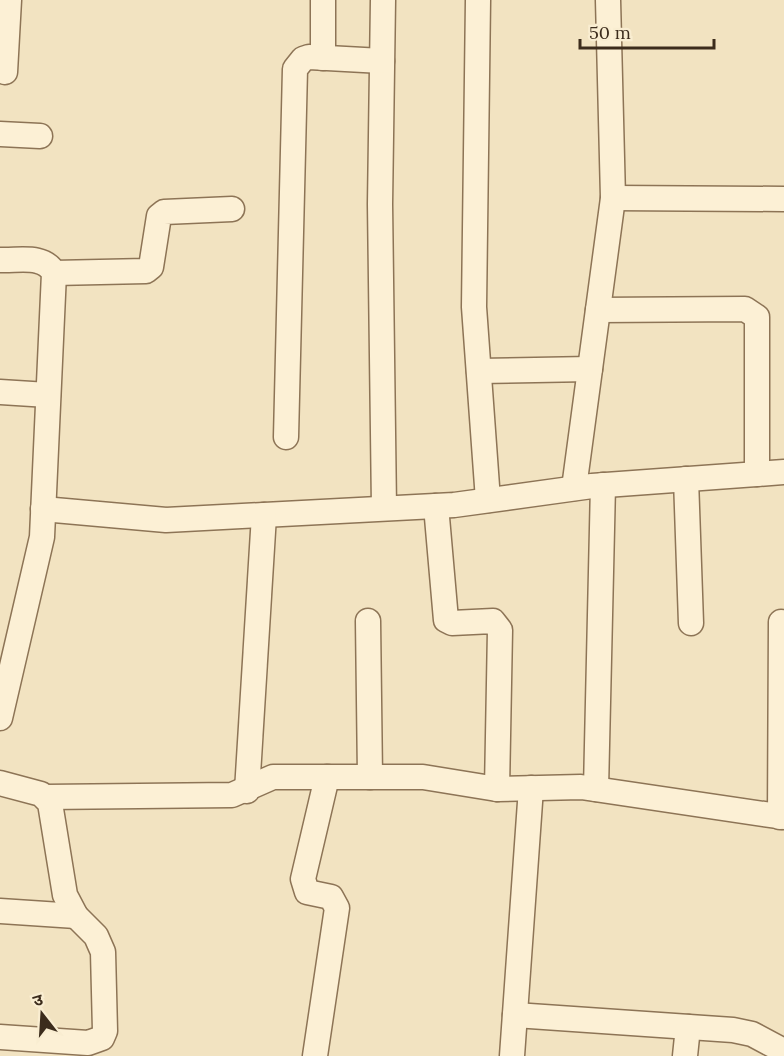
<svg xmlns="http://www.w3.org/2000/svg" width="784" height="1056" font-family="Lora,'Noto Sans Devanagari',serif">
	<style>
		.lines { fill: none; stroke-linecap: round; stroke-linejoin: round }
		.minor-casing { stroke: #8d7456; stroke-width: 27 }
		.minor { stroke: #fcf0d5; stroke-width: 24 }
	</style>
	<rect width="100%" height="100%" fill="#f2e3c1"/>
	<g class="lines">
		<defs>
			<g id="minor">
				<path d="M383,0L380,204L384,508"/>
				<path d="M478,0L474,307L488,500"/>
				<path d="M323,58V0"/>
				<path d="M5,72L9,0"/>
				<path d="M0,134L40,136"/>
				<path d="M613,198L784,199"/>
				<path d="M0,260C19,261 44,254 54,273L42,537L0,718"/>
				<path d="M54,273L146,271L151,267L159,216L164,212L232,209"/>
				<path d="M598,310L745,309L757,317V474"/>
				<path d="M479,371L590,369"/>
				<path d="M0,392L48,395"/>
				<path d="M286,437L295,69L303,59L309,57L382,61"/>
				<path d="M686,479L691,623"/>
				<path d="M574,488L613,198L608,0"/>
				<path d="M436,506L446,620L452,623L493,621L500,630L497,789"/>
				<path d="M43,509L166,520L454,505L592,486L784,472"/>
				<path d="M368,621L370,777"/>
				<path d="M0,783L41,794L50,803L65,895L76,916L96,936L103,952L105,1031L102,1038L88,1043L0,1037"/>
				<path d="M596,789L603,485"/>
				<path d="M247,791L264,515"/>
				<path d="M46,797L232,795L273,777H423L497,789L581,787L784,817"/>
				<path d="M780,817L781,622"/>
				<path d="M0,911L76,916"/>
				<path d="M515,1015L733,1030L752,1034L784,1051"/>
				<path d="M315,1056L337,908L331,897L307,892L303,879L327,777"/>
				<path d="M512,1056L531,788"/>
				<path d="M685,1056L688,1027"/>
			</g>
		</defs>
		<!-- minor casing -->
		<use href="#minor" class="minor-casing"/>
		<!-- minor -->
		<use href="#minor" class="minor"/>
	</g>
	<!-- north arrow -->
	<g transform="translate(42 1014) rotate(343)" stroke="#f9edd1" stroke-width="4.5" paint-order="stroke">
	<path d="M0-4.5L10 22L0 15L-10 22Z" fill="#3c2c1c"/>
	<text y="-9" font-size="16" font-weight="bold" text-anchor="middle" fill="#3c2c1c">उ</text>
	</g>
	<!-- scale -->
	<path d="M580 39v9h134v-9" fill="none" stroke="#3c2c1c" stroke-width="3"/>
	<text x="589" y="39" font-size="18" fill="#3c2c1c" stroke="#f9edd1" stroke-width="4.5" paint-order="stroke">50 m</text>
</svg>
